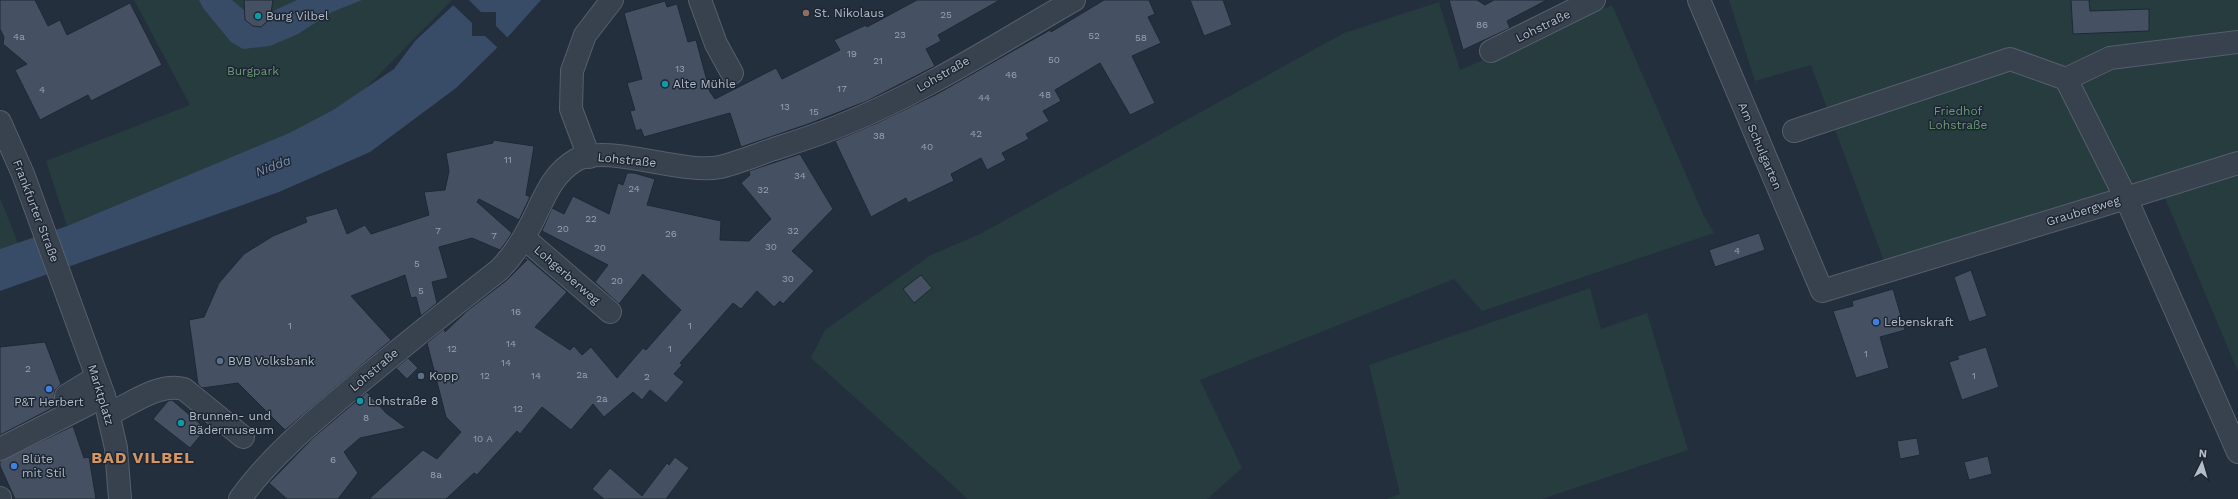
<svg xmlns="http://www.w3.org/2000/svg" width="2238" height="499" font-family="'Work Sans',sans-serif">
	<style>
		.green { fill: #263c3f }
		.water { fill: #394c67 }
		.pier { fill: #242f3e }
		.building { fill: #455162; stroke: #1f2835 }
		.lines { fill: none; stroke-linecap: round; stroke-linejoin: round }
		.minor-casing { stroke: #565f6c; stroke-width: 24 }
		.minor { stroke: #38414e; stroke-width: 22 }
		.education-dot { fill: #8d6e63; stroke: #1d2633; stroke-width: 1.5 }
		.culture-dot { fill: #0f9aa8; stroke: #1d2633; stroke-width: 1.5 }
		.shop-dot { fill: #3f7fe0; stroke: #1d2633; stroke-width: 1.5 }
		.service-dot { fill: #5c6f8a; stroke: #1d2633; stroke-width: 1.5 }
		.labels { text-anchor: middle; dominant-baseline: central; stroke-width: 3; stroke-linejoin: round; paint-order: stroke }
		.number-label { font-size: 10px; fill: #98a1af }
		.poi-label { font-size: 12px; fill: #b4bcc9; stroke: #1d2633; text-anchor: start }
		.street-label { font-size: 12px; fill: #b4bcc9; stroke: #1d2633 }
		.park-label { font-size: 12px; fill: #6b9a76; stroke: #1d2633 }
		.water-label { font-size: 13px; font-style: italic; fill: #7c92b1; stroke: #1d2633 }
		.district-label { font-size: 16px; font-weight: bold; letter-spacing: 1px; fill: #d59563; stroke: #1d2633 }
	</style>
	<rect width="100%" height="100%" fill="#242f3e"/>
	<!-- green -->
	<g class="green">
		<path d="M134,0H452L365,89L333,110L289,133L67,226L46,161L190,105Z"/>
		<path d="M1729,0H2238V372L2163,193L1884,261L1811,65L1755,81Z"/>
		<path d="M1439,2L1460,70L1612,5L1704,216L1714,233L1482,311L1454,279L1200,380L1242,468L1207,499H968L811,358L825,330L931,255L980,234L1344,33Z"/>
		<path d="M0,198L18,243L0,249Z"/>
		<path d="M1590,288L1601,329L1647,313L1688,450L1542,499H1387L1400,494L1369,365Z"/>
	</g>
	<!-- water -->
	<g class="water">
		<path d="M199,0H232L245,11L246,20L253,26L261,27L270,19L271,12L297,0H362L332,12L298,34L270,46L243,49L231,42L203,8Z"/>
		<path d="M459,0H541L505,40L456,88L370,152L279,192L0,291V249L67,226L289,133L333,110L394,69L415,41Z"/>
	</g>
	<!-- pier -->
	<path class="pier" d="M456,0H469L481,12H496V26L509,39L499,49L485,36H472V23L452,4Z"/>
	<!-- building -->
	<g class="building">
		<path d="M0,0H35L48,26L60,20L67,35L130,3L162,65L91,101L88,95L40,120L15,70L27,64L3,44L4,37L0,29Z"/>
		<path d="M244,0H273L270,19L261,27L253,26L245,20Z"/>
		<path d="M917,0H1000L938,35L941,41L926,49L935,66L867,101L811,123L741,147L730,113L644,137L641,129L636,131L630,111L635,110L627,83L642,79L624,13L665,1L667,7L677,4L688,42L696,40L710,92L715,99L776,68L782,79L840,50L834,40L866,25L867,27Z"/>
		<path d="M1104,0H1149L1155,14L1148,17L1161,43L1132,56L1155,103L1130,115L1100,63L1055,90L1061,101L1043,111L1049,121L1026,134L1029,139L1002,153L1006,160L987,170L981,158L951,174L954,181L908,203L906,198L871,217L835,141L877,123L937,94L1050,30L1051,32Z"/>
		<path d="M1190,0H1223L1232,25L1204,36Z"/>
		<path d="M1449,0H1477L1485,5L1494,0H1547L1507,21L1510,28L1463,50Z"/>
		<path d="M2071,0H2089L2090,11L2149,9V31L2073,34Z"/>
		<path d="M493,140L534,146L526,195L530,197L519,220L479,199L477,202L512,233L506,242L500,250L472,238L439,247L448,278L432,282L437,303L421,316L416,297L411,298L405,275L351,296L391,340L285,430L238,383L202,388L198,384L189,320L204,317L219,283L244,254L273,236L307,222L305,217L337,208L347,234L365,225L371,234L429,215L424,192L445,190L449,171L446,153L493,143Z"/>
		<path d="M800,154L833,209L792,251L814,271L783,304L780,301L774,307L757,291L741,309L733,303L680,363L682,365L674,374L684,382L666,403L650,390L642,400L633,392L604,417L593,404L571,430L542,407L520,434L517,431L477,475L474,473L446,499H369L423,450L437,459L461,432L446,417L427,343L444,329L445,332L467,311L507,280L527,260L524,259L526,257L567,292L535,327L570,350L574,346L582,355L591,347L617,378L643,348L646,350L681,310L643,274L619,304L595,282L608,265L542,231L552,208L564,214L573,196L609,214L618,183L623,185L627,173H634L655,179L647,205L721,221L720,240L749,241L771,219L741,183L750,175L749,171Z"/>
		<path d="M1759,233L1765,250L1715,267L1709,250Z"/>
		<path d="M1971,270L1987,316L1969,322L1954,277Z"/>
		<path d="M921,275L932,288L914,303L903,289Z"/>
		<path d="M1893,289L1905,330L1880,337L1889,368L1856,378L1833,311L1853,306L1852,301Z"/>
		<path d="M45,342L61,384L55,390L54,396L58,405L0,435V347Z"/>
		<path d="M1986,347L1999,387L1962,400L1949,362L1959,359L1957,356Z"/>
		<path d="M408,358L418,368L407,379L396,368Z"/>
		<path d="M367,392L386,413L406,428L360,438L344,452L358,473L338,499H287L269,483L313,438Z"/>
		<path d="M172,400L206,429L190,448L153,419L168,401Z"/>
		<path d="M73,426L84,458L89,457L96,499H15L0,466V461Z"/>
		<path d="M1917,438L1920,455L1900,459L1897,441Z"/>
		<path d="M1988,456L1992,474L1969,480L1964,462Z"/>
		<path d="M675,457L689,468L666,499H604L592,489L610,468L642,496L667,463L669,465Z"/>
	</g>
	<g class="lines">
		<defs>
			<g id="minor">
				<path d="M700,0L716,44L732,73"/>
				<path d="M1699,0L1822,291L2126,198L2238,452"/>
				<path d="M1491,51L1594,0"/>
				<path d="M2066,79L2110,58L2238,42"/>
				<path d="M0,122L23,174L104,396L116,448L120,499"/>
				<path d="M1794,131L2010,59L2066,79L2126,198L2238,163"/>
				<path d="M589,157L571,109L572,71L585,35L612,0"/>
				<path d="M524,238L610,312"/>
				<path d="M66,396L97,377"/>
				<path d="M109,414C131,404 159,382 184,389L243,437"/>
				<path d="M0,449L104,396"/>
				<path d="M0,498V499"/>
				<path d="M240,499C268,459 311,423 348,392C398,350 448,310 499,270C512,257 522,242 530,226C543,202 550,175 576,160C606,143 682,175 720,167C737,163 754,156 771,150C795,142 818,135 842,125C922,93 999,43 1074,0"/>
			</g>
		</defs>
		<!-- minor casing -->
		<use href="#minor" class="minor-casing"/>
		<!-- minor -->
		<use href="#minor" class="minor"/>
	</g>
	<!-- markers -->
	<circle class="education-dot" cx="806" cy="13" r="4"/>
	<g class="culture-dot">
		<circle cx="258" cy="16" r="4"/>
		<circle cx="665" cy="84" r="4"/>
		<circle cx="360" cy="401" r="4"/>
		<circle cx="181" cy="423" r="4"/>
	</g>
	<g class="shop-dot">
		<circle cx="1876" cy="322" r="4"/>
		<circle cx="49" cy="389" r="4"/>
		<circle cx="14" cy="466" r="4"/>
	</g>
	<g class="service-dot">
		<circle cx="220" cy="361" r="4"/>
		<circle cx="421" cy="376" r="4"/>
	</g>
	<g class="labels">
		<!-- number labels -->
		<g class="number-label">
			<text x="946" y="14">25</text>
			<text x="1482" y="24">86</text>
			<text x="900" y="34">23</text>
			<text x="1094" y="35">52</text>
			<text x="19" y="36">4a</text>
			<text x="1141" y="37">58</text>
			<text x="852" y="53">19</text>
			<text x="1054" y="59">50</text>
			<text x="878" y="60">21</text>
			<text x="680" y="68">13</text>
			<text x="1011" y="74">46</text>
			<text x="842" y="88">17</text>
			<text x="42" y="89">4</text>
			<text x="1045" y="94">48</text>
			<text x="984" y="97">44</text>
			<text x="785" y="106">13</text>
			<text x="814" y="111">15</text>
			<text x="976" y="133">42</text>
			<text x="879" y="135">38</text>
			<text x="927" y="146">40</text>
			<text x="508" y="159">11</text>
			<text x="800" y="175">34</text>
			<text x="634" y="188">24</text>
			<text x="763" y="189">32</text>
			<text x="591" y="218">22</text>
			<text x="563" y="228">20</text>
			<text x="438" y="230">7</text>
			<text x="793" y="230">32</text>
			<text x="671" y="233">26</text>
			<text x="494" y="235">7</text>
			<text x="771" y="246">30</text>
			<text x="600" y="247">20</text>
			<text x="1737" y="250">4</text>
			<text x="417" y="263">5</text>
			<text x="788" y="278">30</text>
			<text x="617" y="280">20</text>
			<text x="421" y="290">5</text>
			<text x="516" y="311">16</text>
			<text x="290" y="325">1</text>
			<text x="690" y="325">1</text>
			<text x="511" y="343">14</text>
			<text x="452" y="348">12</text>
			<text x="670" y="348">1</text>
			<text x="1866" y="353">1</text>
			<text x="506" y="362">14</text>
			<text x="28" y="368">2</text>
			<text x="582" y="374">2a</text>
			<text x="485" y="375">12</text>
			<text x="536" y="375">14</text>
			<text x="1974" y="375">1</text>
			<text x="647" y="376">2</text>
			<text x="602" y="398">2a</text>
			<text x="518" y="408">12</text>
			<text x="366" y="417">8</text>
			<text x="483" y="438">10 A</text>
			<text x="333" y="459">6</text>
			<text x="436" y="474">8a</text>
		</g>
		<!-- poi labels -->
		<g class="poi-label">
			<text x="814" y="13">St. Nikolaus</text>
			<text x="266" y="16">Burg Vilbel</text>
			<text x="673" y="84">Alte Mühle</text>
			<text x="1884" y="322">Lebenskraft</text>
			<text x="228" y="361">BVB Volksbank</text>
			<text x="429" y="376">Kopp</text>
			<text x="368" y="401">Lohstraße 8</text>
			<text x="49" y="402" text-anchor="middle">P&amp;T Herbert</text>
			<text x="189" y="416">Brunnen- und<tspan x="189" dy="14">Bädermuseum</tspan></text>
			<text x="22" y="459">Blüte<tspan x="22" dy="14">mit Stil</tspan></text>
		</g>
		<!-- street labels -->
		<g class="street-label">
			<text transform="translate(1543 26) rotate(-26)">Lohstraße</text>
			<text transform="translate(943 74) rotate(-30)">Lohstraße</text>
			<text transform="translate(1760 146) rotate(67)">Am Schulgarten</text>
			<text transform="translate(627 160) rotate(6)">Lohstraße</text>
			<text transform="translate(36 211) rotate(69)">Frankfurter Straße</text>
			<text transform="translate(2083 211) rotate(-17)">Graubergweg</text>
			<text transform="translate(567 275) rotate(41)">Lohgerberweg</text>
			<text transform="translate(374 370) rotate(-40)">Lohstraße</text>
			<text transform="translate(101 395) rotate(73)">Marktplatz</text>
		</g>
		<!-- park labels -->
		<g class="park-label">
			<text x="253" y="71">Burgpark</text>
			<text x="1958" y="111">Friedhof<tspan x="1958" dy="14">Lohstraße</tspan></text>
		</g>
		<!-- water labels -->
		<g class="water-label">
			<text transform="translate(273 166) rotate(-21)">Nidda</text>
		</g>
		<!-- district labels -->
		<g class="district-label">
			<text x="143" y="457">BAD VILBEL</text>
		</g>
	</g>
	<!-- north arrow -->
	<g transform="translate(2202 463) rotate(5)" stroke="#1d2633" stroke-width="3" paint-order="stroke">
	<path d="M0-3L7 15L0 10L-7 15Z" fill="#b4bcc9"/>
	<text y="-6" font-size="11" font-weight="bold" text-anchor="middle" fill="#b4bcc9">N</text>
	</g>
</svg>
